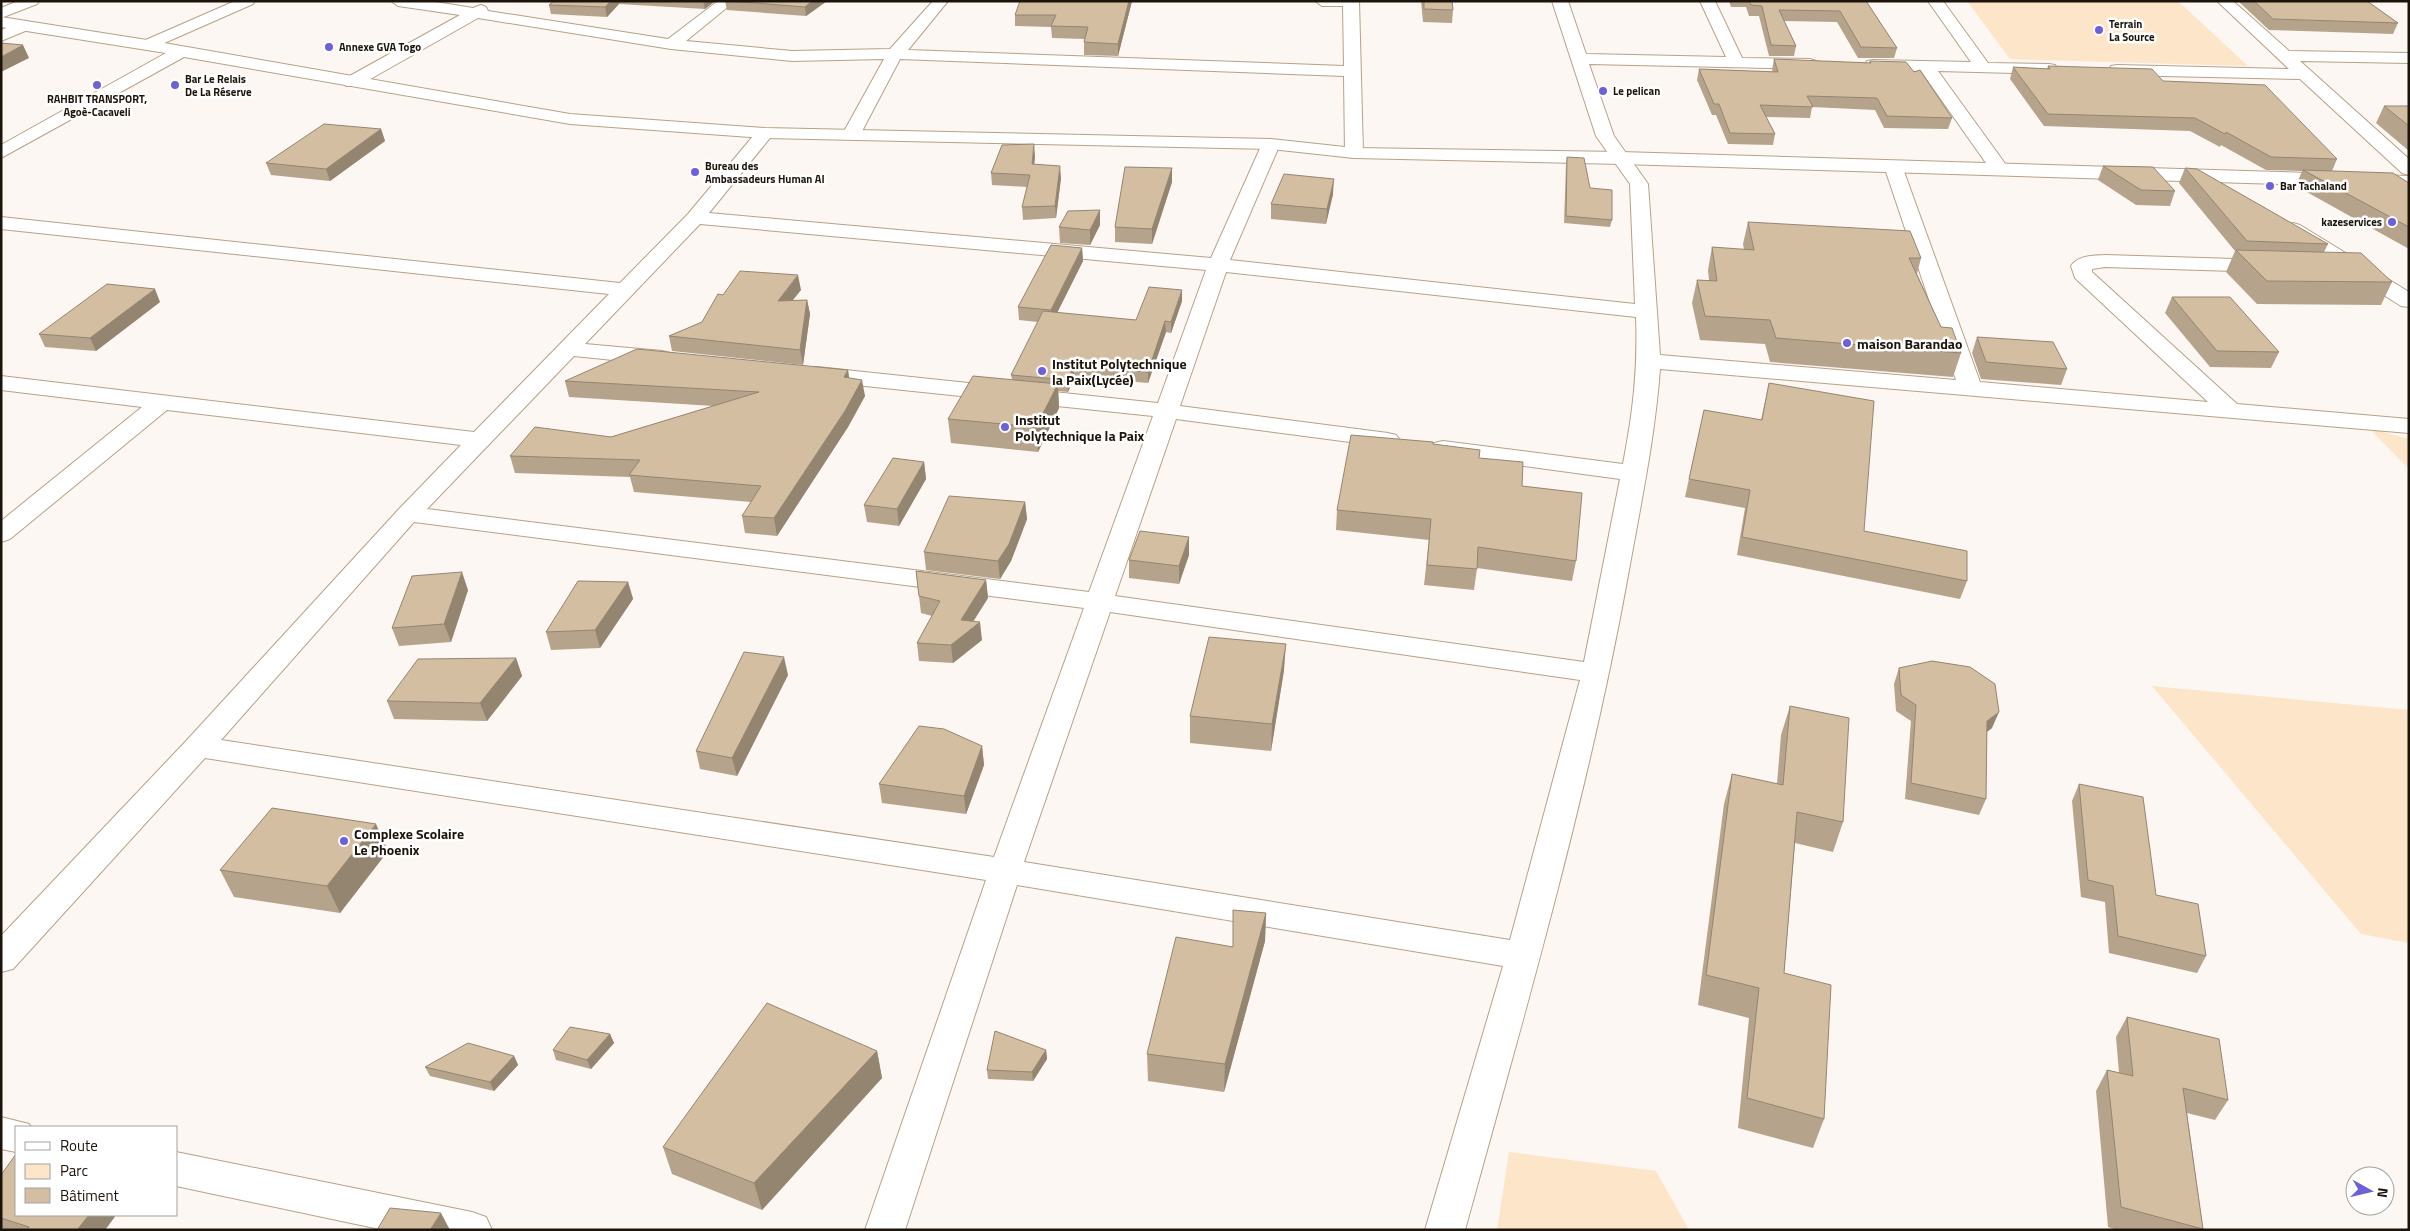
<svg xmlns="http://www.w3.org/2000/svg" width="2410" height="1231" font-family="'Titillium Web',sans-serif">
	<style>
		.green { fill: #fce5c8 }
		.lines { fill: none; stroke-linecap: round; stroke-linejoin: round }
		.street-casing { stroke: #b7a187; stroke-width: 2 }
		.secondary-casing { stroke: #b7a187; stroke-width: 2 }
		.street { fill: #fff; fill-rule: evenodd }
		.secondary { fill: #fff; fill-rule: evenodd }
		.wall { fill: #b6a38b }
		.shaded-wall { fill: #948571 }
		.building { fill: #d4bea2; stroke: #948571 }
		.poi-dot { fill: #6c61db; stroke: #fff; stroke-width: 2 }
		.labels { text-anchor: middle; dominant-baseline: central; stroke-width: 5; stroke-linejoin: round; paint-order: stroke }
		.far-poi-label { font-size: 11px; font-weight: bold; fill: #1c140a; stroke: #fff; text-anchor: start }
		.poi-label { font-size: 14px; font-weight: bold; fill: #1c140a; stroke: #fff; text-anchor: start }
	</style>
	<rect width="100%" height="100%" fill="#fcf7f2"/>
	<!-- green -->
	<g class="green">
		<path d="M1967,1H2178L2248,66L2010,59Z"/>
		<path d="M2369,428L2409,439V469Z"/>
		<path d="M2152,686L2409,710V943L2361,934Z"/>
		<path d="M1509,1152L1656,1171L1689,1230H1497Z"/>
	</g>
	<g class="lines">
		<defs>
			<g id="street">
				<path d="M18,1H39L37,4L1,18V8Z"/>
				<path d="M235,1H255L253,4L153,48H141L139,45L141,42Z"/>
				<path d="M391,1H429L473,8L481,5L486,7L488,11L668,39L718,1H735L686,41L792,51L890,49L933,1H948L908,50L1344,66L1343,6H1322L1315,1H1359L1363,153L1360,157H1348L1345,153L1344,76L900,59L860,135L857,139H845L842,135L884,59L792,61L671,49L478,18L358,86H346L344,82L346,78L460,15L398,6Z"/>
				<path d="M1552,1H1568L1586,54L1726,57L1700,1H1715L1742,58L1810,59L1816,61L1818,64L1816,67L1810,69L1589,64L1614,136L1648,184L1660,355L1956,380L1884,166L1886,162H1900L1902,166L1980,382L2208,402L2075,278L2071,266C2078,255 2093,256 2105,255L2267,260L2274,262L2277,266L2274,270L2267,272L2105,267L2092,269V272L2237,404L2409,419V433L1660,369C1655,437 1641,503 1629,570C1589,793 1525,1012 1465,1230H1425L1503,966L1017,885L905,1230H865L986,880L205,758L13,969L1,972V936L187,740L399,509L461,445L167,410L10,539L1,542V521L142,407L1,390V376L474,432L609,294L1,229V217L620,283L688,214L759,129H771L774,133L709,213L1211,258L1262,144L1265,140H1277L1280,144L1230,260L1635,304L1630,184L1596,136ZM700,224L1206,270L1158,403L817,367L809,369L806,374L809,379L817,381L1153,416L1089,592L427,509L574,356L662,365L670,363L673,358L670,353L662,351L585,344ZM1226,272L1636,317C1638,370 1633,412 1623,464L1443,441L1434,443L1431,448L1434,453L1443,455L1620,479L1584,662L1115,596L1176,419L1388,447L1396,445L1400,440L1396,435L1388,433L1180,406ZM414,522L1084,608L994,857L221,740ZM1110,612L1580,680L1510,940L1024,862Z"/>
				<path d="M1928,1H1943L1988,63L2049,64L2055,65L2057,69L2055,73L2049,74L1938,71L2009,169L2007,173H1993L1921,71L1873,70L1867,69L1865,65L1867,61L1873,60L1971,62Z"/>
				<path d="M2217,1H2233L2289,51L2409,53V63L2300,61L2409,159V175L2402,173L2300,79L2117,75L2111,74L2109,70L2111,66L2117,65L2289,69Z"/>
				<path d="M24,21L30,23L32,26L30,29L1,41V30Z"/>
				<path d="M2293,223L2300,225L2409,292V307L2401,306L2286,233L2283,229L2286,225Z"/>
				<path d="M1,1117L29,1124L31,1127H16V1152L1,1149Z"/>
				<path d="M176,1152L472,1212L486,1217L492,1230H384L176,1186Z"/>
			</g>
			<path id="secondary" d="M1,17L147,40L570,114L765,128L1271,139L1354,148L1621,152L2409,176V188L1621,164L1354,158L1271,149L765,138L570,124L184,57L1,158V145L166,53L1,27Z"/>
		</defs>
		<!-- street casing -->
		<use href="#street" class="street-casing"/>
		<!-- secondary casing -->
		<use href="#secondary" class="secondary-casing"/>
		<!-- street -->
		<use href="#street" class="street"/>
		<!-- secondary -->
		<use href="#secondary" class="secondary"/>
	</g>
	<!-- wall -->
	<g class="wall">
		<path d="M554,1H715L705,9L619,4L607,17L551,14L549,5Z"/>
		<path d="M725,1H827L806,16L727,10Z"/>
		<path d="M1132,1L1118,56L1084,55V42L1085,39L1052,38L1051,27L1015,26V15Z"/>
		<path d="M1421,1H1452L1453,10L1452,23L1423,22Z"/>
		<path d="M1729,1H1866L1897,48L1894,58H1858L1837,22L1784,21L1796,46L1794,56H1769L1759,16H1749L1746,7H1731Z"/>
		<path d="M2238,1H2367L2398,23L2393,34L2269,30Z"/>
		<path d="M1774,59L1869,63L1870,61L1952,118L1948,129L1884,128L1875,110L1812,107L1810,118L1766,117L1775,134L1773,145L1728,144L1716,115H1712L1697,80L1699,69L1773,72L1772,70Z"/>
		<path d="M2048,66L2163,81L2337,159L2332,171L2409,183V249L2296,186L2302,171L2266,170L2221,145L2220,147L2190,131L2044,126L2010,79L2013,67L2047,69Z"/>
		<path d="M2384,106H2409V151L2376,123Z"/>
		<path d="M381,129L385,141L330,181L271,175L266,163Z"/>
		<path d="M1035,156L1034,165L1061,178L1056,218L1023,220L1022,207L1027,187L992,185L991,173Z"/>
		<path d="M1567,157L1590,188L1612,220L1610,227L1564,223L1566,165Z"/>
		<path d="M2103,166L2175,191L2170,206L2136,205L2098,180Z"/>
		<path d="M1172,168V182L1152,244L1115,242V227Z"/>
		<path d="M2185,168L2328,244L2324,252L2392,282L2381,305L2257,304L2226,272L2235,251L2179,183Z"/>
		<path d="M1333,194L1326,224L1271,219V204Z"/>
		<path d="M1748,222L1921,258L1917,274L1941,327L1961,353L1953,377L1770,362L1765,344L1700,340L1692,303L1697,280H1709L1708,270L1712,247L1744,250L1743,244Z"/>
		<path d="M1100,225L1090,245L1060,243L1059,227Z"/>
		<path d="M1082,248L1083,261L1057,313L1136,320L1182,290V301L1171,333L1166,332L1148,383L1114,380L1113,382L1074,378L1068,392L1058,391L1059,408L1038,452L951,443L948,419L1012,379L1011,375L1038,322L1019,320L1018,307Z"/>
		<path d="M801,290L792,300H807L810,314L803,365L672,351L669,336L702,322L723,295Z"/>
		<path d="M2172,297L2279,352L2271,368L2210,367L2165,313Z"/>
		<path d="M160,302L96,351L45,347L39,334Z"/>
		<path d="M1977,337L2067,369L2061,385L1981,379L1972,353Z"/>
		<path d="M848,370L849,377L865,396L848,427L777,536L745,533L742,516L751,502L634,492L630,477L515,473L510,456L611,437L714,406L569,397L565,381Z"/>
		<path d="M1769,383L1864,531L1967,581L1960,599L1737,555L1745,508L1685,497L1704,410L1761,420Z"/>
		<path d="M1433,444L1479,458L1522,486L1576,561L1572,581L1477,568L1474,590L1424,585L1429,540L1336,530L1337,510Z"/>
		<path d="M924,462L926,479L899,526L867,522L864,505Z"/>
		<path d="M1025,502L1027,519L1011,561L1000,579L926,570L924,552Z"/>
		<path d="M1189,555L1179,584L1129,578V560Z"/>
		<path d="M916,571L986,580L988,598L973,622L982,640L953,663L919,661L917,643L932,616L921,613Z"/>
		<path d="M628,582L633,599L600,648L551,650L546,632Z"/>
		<path d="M468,590L451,642L399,646L392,628Z"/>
		<path d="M516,658L522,676L487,721L394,719L387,701Z"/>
		<path d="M1899,668L1992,728L1987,732L1986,799L1979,815L1905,799L1911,721L1896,711L1894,684Z"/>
		<path d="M1284,670L1271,751L1190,743V716Z"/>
		<path d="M788,675L737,776L700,769L696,751Z"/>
		<path d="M1790,706L1843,822L1833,852L1795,843L1784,973L1824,1119L1813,1148L1738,1128L1749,1018L1698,1005L1724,804L1732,774L1777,784L1781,735Z"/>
		<path d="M982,746L984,765L966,814L882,803L879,784Z"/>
		<path d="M2079,784L2156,895L2206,956L2197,973L2109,953L2105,902L2081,897L2072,801Z"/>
		<path d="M388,851L340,913L234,897L220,870Z"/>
		<path d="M1266,913L1265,941L1224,1092L1148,1081L1147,1054L1233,947Z"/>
		<path d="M2127,1017L2228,1100L2215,1120L2187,1113L2203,1229L2202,1230H2117L2108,1227L2096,1091L2107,1070L2119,1073L2116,1037Z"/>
		<path d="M610,1034L614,1043L591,1069L556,1060L553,1050Z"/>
		<path d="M1046,1050L1047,1059L1033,1081L988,1079L987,1070Z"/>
		<path d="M877,1051L882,1078L762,1210L672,1174L663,1147Z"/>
		<path d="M514,1056L518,1065L494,1091L430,1076L425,1067Z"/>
		<path d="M1,1175L116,1215L105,1230H1Z"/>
	</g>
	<!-- shaded-wall -->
	<g class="shaded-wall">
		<path d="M611,1H619V4L607,17L605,7Z"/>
		<path d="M703,1H715L705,9Z"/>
		<path d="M812,1H827L806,16L805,7Z"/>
		<path d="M1129,1H1132L1118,56V44Z"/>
		<path d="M23,45L29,58L1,72V57Z"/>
		<path d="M381,129L385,141L330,181L326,169Z"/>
		<path d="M1034,144L1035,156L1033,177L1032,164Z"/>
		<path d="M1060,166L1061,178L1056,218L1055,206Z"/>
		<path d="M1172,168V182L1152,244V229Z"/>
		<path d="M1334,179L1333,194L1326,224L1327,209Z"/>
		<path d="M1100,210V225L1090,245V230Z"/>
		<path d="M1082,248L1083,261L1052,323L1051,310Z"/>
		<path d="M798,275L801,290L781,315L778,301Z"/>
		<path d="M155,289L160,302L96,351L90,338Z"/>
		<path d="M1182,290V301L1171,333V322Z"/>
		<path d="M807,300L810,314L803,365L800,350Z"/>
		<path d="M1165,321L1166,332L1148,383V372Z"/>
		<path d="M1074,367V378L1068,392L1067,380Z"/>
		<path d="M1113,369L1114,380L1113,382Z"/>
		<path d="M848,370L850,386L844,377Z"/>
		<path d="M862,380L865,396L848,427L777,536L774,518Z"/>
		<path d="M1058,384L1059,408L1038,452L1036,427Z"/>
		<path d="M924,462L926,479L899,526L897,509Z"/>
		<path d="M1025,502L1027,519L1011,561L1000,579L998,561Z"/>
		<path d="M1189,537V555L1179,584V566Z"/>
		<path d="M462,572L468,590L451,642L444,624Z"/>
		<path d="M986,580L988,598L965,634L980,622L982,640L953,663L951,645L961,620Z"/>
		<path d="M628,582L633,599L600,648L595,630Z"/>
		<path d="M1286,644L1284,670L1271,751L1272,724Z"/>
		<path d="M784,657L788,675L737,776L732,758Z"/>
		<path d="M516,658L522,676L487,721L480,703Z"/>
		<path d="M1999,712L1992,728L1981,736L1987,721Z"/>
		<path d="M982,746L984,765L966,814L964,796Z"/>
		<path d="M376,824L388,851L340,913L327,886Z"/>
		<path d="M1266,913L1265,941L1224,1092L1225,1064Z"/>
		<path d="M610,1034L614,1043L591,1069L587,1060Z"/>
		<path d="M1046,1050L1047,1059L1033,1081L1032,1072Z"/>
		<path d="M877,1051L882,1078L762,1210L754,1183Z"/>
		<path d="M514,1056L518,1065L494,1091L490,1082Z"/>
		<path d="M441,1213L450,1230H430Z"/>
		<path d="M89,1215H116L105,1230H77Z"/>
	</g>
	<!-- building -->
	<g class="building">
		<path d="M554,1H611L605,7L549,5Z"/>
		<path d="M730,1H812L805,7Z"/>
		<path d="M1020,1H1129L1118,44L1084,42L1088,27L1051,26L1056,15H1015Z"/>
		<path d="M1424,1H1452L1453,10L1424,9Z"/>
		<path d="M1749,1H1866L1897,48L1861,47L1840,11L1779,10L1796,46L1771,45L1762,6L1751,5Z"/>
		<path d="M2254,1H2367L2398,23L2273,19Z"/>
		<path d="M1,43L23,45L1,57Z"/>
		<path d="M1774,59L1871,63L1870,61L1906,62L1914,72L1920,70L1952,118L1887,116L1877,98L1807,96L1813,107L1760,105L1775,134L1730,133L1719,104H1714L1699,69L1778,72Z"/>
		<path d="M2048,66L2152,69L2163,81L2265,85L2337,159L2271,157L2226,132L2225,134L2195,118L2048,114L2013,67L2050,69Z"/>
		<path d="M2384,106H2409V126Z"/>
		<path d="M324,124L381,129L326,169L266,163Z"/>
		<path d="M1034,144L1032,164L1060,166L1055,206L1022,207L1030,175L991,173L1002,145Z"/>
		<path d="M1567,157L1584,158L1590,188L1612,190V220L1566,216Z"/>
		<path d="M2103,166L2153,167L2175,191L2141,190Z"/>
		<path d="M1125,167L1172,168L1152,229L1115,227Z"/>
		<path d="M2185,168L2197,169L2328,244L2247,241Z"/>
		<path d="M2303,170L2393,173L2409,183V227Z"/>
		<path d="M1284,174L1334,179L1327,209L1271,204Z"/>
		<path d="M1100,210L1090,230L1059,227L1068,211Z"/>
		<path d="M1748,222L1910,231L1921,258H1909L1941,327L1952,328L1961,353L1776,338L1770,320L1705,316L1697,280L1717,281L1712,247L1754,250Z"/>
		<path d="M1051,245L1082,248L1051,310L1018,307Z"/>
		<path d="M2236,250L2361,253L2392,282L2267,281Z"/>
		<path d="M740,271L798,275L778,301L807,300L800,350L669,336L702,322L718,294L723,295Z"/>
		<path d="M107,284L155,289L90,338L39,334Z"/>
		<path d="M1149,287L1182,290L1171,322L1165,321L1148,372L1113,369V370L1074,367L1067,380L1011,375L1043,311L1136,320Z"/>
		<path d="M2172,297H2230L2279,352L2217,351Z"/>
		<path d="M1977,337L2053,342L2067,369L1986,362Z"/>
		<path d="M637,349L848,370L844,377L862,380L845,411L774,518L742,516L761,486L629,475L640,460L510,456L535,427L611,437L759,392L565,381Z"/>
		<path d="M973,376L1058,384L1036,427L948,419Z"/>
		<path d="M1769,383L1874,401L1864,531L1967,551V581L1742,537L1750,490L1689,479L1704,410L1762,420Z"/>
		<path d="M1351,435L1433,442V444L1480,450L1479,458L1523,462L1522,486L1582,493L1576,561L1478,547L1477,569L1427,565L1431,519L1337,510Z"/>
		<path d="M893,458L924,462L897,509L864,505Z"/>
		<path d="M949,496L1025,502L1009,544L998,561L924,552Z"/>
		<path d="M1140,531L1189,537L1179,566L1129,560Z"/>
		<path d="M916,571L986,580L961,620L980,622L951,645L917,643L940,601L919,596Z"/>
		<path d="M462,572L444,624L392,628L412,576Z"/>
		<path d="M578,581L628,582L595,630L546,632Z"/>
		<path d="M1209,637L1286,644L1272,724L1190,716Z"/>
		<path d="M744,652L784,657L732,758L696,751Z"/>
		<path d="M516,658L480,703L387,701L418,659Z"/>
		<path d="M1932,661L1970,667L1995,684L1999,712L1987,721L1986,799L1911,783L1916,705L1901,695L1899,668Z"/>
		<path d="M1790,706L1849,718L1843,822L1797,812L1784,973L1831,985L1824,1119L1747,1098L1759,988L1706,975L1732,774L1783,785Z"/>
		<path d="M919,726L944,729L982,746L964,796L879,784Z"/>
		<path d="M2079,784L2143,797L2156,895L2198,904L2206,956L2118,936L2113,886L2088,880Z"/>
		<path d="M272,808L376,824L327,886L220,870Z"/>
		<path d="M1233,910L1266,913L1225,1064L1147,1054L1176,937L1233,947Z"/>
		<path d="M767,1003L877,1051L754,1183L663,1147Z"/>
		<path d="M2127,1017L2219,1039L2228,1100L2183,1088L2203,1229L2121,1207L2107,1070L2133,1076Z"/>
		<path d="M570,1027L610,1034L587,1060L553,1050Z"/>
		<path d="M995,1031L1046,1050L1032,1072L987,1070Z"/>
		<path d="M468,1043L514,1056L490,1082L425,1067Z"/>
		<path d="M16,1154V1215H89L77,1230H27L29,1227L1,1218V1175Z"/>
		<path d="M390,1208L441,1213L430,1230H377Z"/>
	</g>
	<!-- markers -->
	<g class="poi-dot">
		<circle cx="2099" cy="30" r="5"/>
		<circle cx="329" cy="47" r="5"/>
		<circle cx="97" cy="85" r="5"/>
		<circle cx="175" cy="85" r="5"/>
		<circle cx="1603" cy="91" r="5"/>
		<circle cx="695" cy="172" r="5"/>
		<circle cx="2270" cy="186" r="5"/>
		<circle cx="2392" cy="222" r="5"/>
		<circle cx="1847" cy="343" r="5"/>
		<circle cx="1042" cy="371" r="5"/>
		<circle cx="1005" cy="427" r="5"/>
		<circle cx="344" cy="841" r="5"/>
	</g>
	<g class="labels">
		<!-- far-poi labels -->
		<g class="far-poi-label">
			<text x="2109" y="24">Terrain<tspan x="2109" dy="13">La Source</tspan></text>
			<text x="339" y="47">Annexe GVA Togo</text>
			<text x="185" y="79">Bar Le Relais<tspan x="185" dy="13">De La Réserve</tspan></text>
			<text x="1613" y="91">Le pelican</text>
			<text x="97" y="99" text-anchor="middle">RAHBIT TRANSPORT,<tspan x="97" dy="13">Agoè-Cacaveli</tspan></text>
			<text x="705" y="166">Bureau des<tspan x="705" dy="13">Ambassadeurs Human AI</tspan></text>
			<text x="2280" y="186">Bar Tachaland</text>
			<text x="2382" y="222" text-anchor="end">kazeservices</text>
		</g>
		<!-- poi labels -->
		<g class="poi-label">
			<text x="1857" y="343">maison Barandao</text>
			<text x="1052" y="363">Institut Polytechnique<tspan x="1052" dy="16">la Paix(Lycée)</tspan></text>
			<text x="1015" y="419">Institut<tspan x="1015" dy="16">Polytechnique la Paix</tspan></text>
			<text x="354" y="833">Complexe Scolaire<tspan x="354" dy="16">Le Phoenix</tspan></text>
		</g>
	</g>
	<!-- border -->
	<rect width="2410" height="1231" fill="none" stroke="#1c140a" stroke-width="5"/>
	<!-- legend -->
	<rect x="15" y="1126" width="162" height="90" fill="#ffffff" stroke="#a4a19d"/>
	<rect x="25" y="1142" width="25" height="8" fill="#ffffff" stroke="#a4a19d"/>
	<text x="60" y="1151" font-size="15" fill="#1c140a">Route</text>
	<rect x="25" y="1164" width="25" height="15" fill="#fce5c8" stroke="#a4a19d"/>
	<text x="60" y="1176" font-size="15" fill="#1c140a">Parc</text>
	<rect x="25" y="1188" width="25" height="15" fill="#d4bea2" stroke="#a4a19d"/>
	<text x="60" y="1201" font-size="15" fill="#1c140a">Bâtiment</text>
	<!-- north arrow -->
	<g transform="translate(2370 1191) rotate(98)"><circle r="24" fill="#ffffff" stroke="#a4a19d"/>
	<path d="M0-4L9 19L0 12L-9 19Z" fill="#6c61db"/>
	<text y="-8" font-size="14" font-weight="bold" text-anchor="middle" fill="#1c140a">N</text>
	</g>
</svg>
